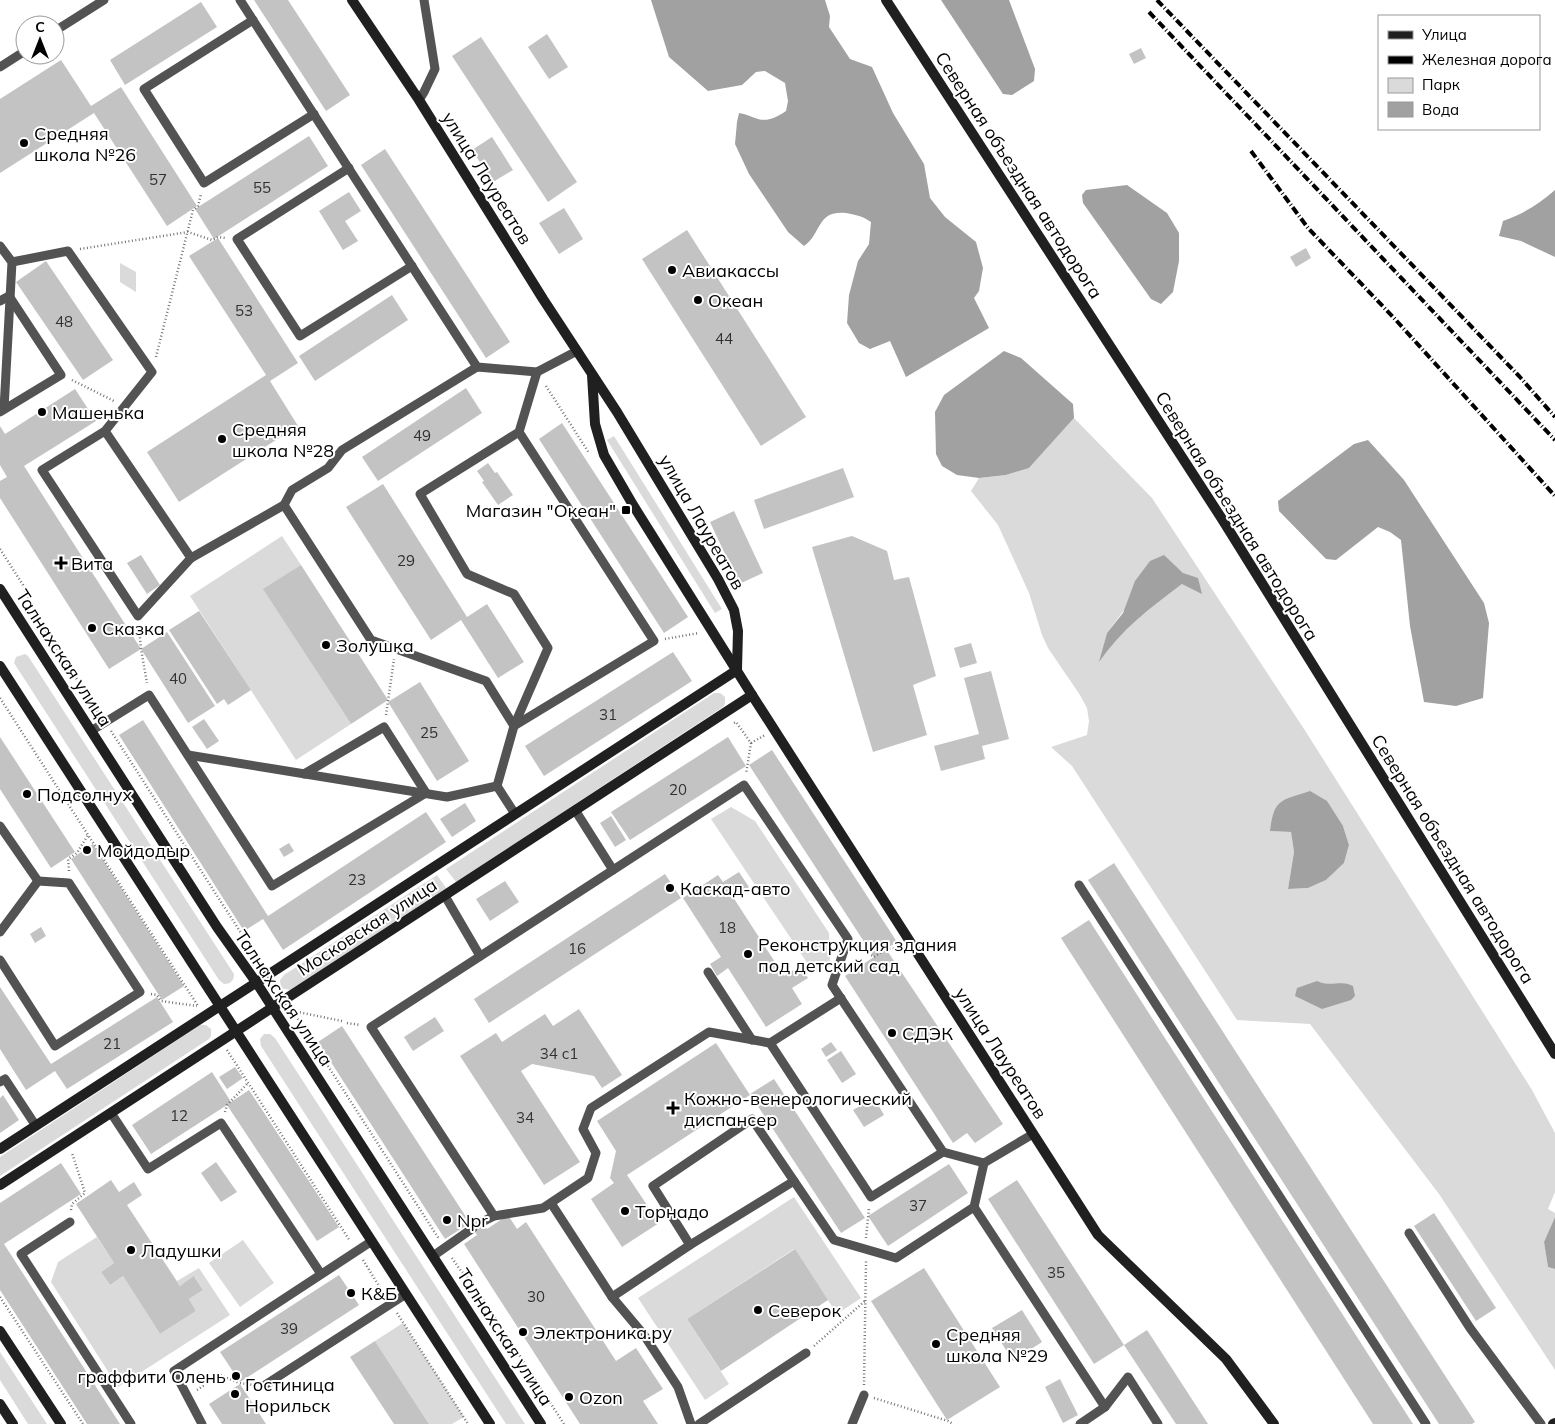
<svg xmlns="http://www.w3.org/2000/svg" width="1555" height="1424" font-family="Mulish,sans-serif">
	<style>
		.green { fill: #dadada; fill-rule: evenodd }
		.water { fill: #a1a1a1 }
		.building { fill: #c3c3c3 }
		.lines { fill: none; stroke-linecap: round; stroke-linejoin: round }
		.path { stroke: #757575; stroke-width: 2.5; stroke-dasharray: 1 2.5; stroke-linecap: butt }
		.lane { stroke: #535353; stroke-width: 9 }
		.secondary { stroke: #202020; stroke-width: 10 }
		.rail { stroke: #000; stroke-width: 4; stroke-dasharray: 8 2.5 1 2.5; stroke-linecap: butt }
		.poi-dot { fill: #000; stroke: #fff; stroke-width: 2 }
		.labels { text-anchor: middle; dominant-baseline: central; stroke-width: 4; stroke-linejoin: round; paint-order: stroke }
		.number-label { font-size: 15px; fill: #313131 }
		.poi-label { font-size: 18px; fill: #000; stroke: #fff; text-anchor: start }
		.street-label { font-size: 18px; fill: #000; stroke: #fff }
	</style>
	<rect width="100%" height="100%" fill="#fff"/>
	<!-- green -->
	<g class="green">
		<path d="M120,263L136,272V292L120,282Z"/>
		<path d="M1074,418L1152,498L1306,732L1532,1090L1555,1133V1192L1548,1209L1555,1213V1217L1544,1242L1548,1267L1555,1269V1370L1439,1194L1310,1024L1237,1020L1072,766L1051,747L1087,735L1089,721L1087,708L1080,695L1048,648L1042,635L1029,593L998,525L971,491L979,478L1006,475L1029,468ZM1164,556L1183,573L1182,584L1150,608L1113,642L1100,660L1107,633ZM1343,826L1349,845L1344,863L1326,880L1308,888L1288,889L1294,852L1291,832L1271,831Z"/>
		<path d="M614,436L722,609L715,613L607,440Z"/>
		<path d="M282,536L301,565L264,590L351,724L296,760L190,596Z"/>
		<path d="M25,654L28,656L234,974C234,981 230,984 224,984L219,980L16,666L14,663L16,657Z"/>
		<path d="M714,693H720L725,697V704L723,707L456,882L446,869Z"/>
		<path d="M731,807L755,821L829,933L830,963L814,973L711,819Z"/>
		<path d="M437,875L446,888L290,990L281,988L280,980L284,975Z"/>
		<path d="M200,1025H206L211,1029V1036L209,1039L0,1176V1157Z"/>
		<path d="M264,1034H270L275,1038L525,1424H506L261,1046L260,1039Z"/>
		<path d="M794,1197L861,1298L837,1314L794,1249L687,1319L729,1384L705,1400L638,1298Z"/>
		<path d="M97,1237L114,1263L101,1272L110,1285L123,1276L160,1334L196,1311L189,1299L203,1290L195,1277L180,1286L177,1281L199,1268L230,1315L118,1387L51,1282L58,1262Z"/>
		<path d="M243,1240L274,1283L240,1307L209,1263Z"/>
		<path d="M403,1323L464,1417L452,1424H429L375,1341Z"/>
		<path d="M0,1352L47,1424H28L0,1380Z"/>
	</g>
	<!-- water -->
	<g class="water">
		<path d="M651,0H825L830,16L829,27L850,59L872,67L893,113L924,164L930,198L945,217L976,242L983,268L979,291L974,298L989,328L906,377L890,341L870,349L859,343L847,323L849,295L858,261L869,244L871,222C862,216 857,215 846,213C816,210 822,234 804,246L788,232L749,174L735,144L737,122L739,113C746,114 749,116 755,118C767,123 777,117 786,111L788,101L785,83L765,71L756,72L742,85L708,91L669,57Z"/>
		<path d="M941,0H1009L1035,69L1034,81L1012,95L1003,94Z"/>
		<path d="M1127,185L1167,213L1179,233V261L1173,292L1161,304L1151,299L1083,203L1082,195L1086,190Z"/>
		<path d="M1555,190V257L1521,241L1499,236L1503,221C1523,214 1539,204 1555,190Z"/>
		<path d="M1004,351L1021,358L1073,404L1074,418L1029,468L1006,475L979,478L957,475L942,466L936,454L935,412L944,395Z"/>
		<path d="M1368,440L1404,480L1484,603L1489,623L1483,698L1456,706L1424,702L1410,626L1401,540L1390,532L1378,527L1336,560L1326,559L1279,511L1278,501L1354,444Z"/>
		<path d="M1164,555L1183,573L1198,578L1202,594L1182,584C1151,607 1121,630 1099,662L1107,633L1123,613L1135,581L1150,561Z"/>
		<path d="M1310,791L1327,801L1343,826L1349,845L1344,863L1326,880L1308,888L1288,889L1294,852L1291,832L1270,831C1274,798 1281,801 1310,791Z"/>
		<path d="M1317,981C1332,988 1340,979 1353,986L1355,996L1351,1000L1322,1009L1295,996L1297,988Z"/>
		<path d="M1555,1217V1269L1548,1267L1544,1242Z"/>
	</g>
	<!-- building -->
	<g class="building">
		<path d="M254,0H288L350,95L326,111Z"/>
		<path d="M201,2L217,27L125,85L110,60Z"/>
		<path d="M547,34L568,67L549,79L528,47Z"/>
		<path d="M481,37L577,182L548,202L452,56Z"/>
		<path d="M1141,48L1146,58L1134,64L1129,54Z"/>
		<path d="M61,60L91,106L121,87L197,206L167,226L94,113L0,173V99Z"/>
		<path d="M309,136L328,166L214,239L195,209Z"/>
		<path d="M492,137L513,170L493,182L472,150Z"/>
		<path d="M385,149L510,342L486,358L361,165Z"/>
		<path d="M349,192L361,211L345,221L358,241L343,250L319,211Z"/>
		<path d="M564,208L583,239L559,254L539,223Z"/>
		<path d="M687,230L806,417L761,446L642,259Z"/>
		<path d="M218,238L298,363L270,381L298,426L179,502L147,452L266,375L189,256Z"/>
		<path d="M1306,248L1311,258L1296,267L1290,257Z"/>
		<path d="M46,261L113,360L83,380L16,282Z"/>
		<path d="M392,295L408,320L315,381L299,356Z"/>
		<path d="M466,388L482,413L378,481L362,457Z"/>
		<path d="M75,389L96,421L24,466L141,649L109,669L0,498V481L7,477L0,465V426L5,434Z"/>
		<path d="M562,423L688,617L664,633L539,439Z"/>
		<path d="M488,463L495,473L497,472L513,495L498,505L482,482L484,481L477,471Z"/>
		<path d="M843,468L854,497L764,529L754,500Z"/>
		<path d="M383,484L467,617L487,604L524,662L498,678L461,620L431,640L346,507Z"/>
		<path d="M734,511L763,573L739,584L710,522Z"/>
		<path d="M852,536L887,551L894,580L909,577L936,676L913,685L927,735L873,752L812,547Z"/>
		<path d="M141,555L160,585L147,594L127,563Z"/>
		<path d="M301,565L388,700L351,724L263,589Z"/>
		<path d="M199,611L251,690L228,705L224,699L217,704L169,630Z"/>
		<path d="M167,632L215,706L188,723L141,649Z"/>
		<path d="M971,643L977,663L960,668L954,648Z"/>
		<path d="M673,652L692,681L544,776L525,746Z"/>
		<path d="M991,671L1009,739L982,746L985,759L941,771L934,746L979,734L964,678Z"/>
		<path d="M420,682L469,761L437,781L388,702Z"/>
		<path d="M204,719L219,741L207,749L192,727Z"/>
		<path d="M143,720L268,916L426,812L446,842L283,950L263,919L244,931L119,735Z"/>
		<path d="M0,737L75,852L51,868L0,789Z"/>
		<path d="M728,737L746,766L630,840L611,812Z"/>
		<path d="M772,750L897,942L886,949L1003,1124L975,1143L967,1133L953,1143L845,976L874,957L749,765Z"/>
		<path d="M465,803L476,821L452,837L440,819Z"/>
		<path d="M611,816L626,840L615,847L600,823Z"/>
		<path d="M289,843L294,851L284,857L279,849Z"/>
		<path d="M93,844L184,986L162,1000L71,859Z"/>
		<path d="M1114,863L1475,1422L1472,1424H1439L1088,880Z"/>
		<path d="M739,872L749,887L733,897L784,976L800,966L808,978L792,988L802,1004L766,1027L728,968L717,976L710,964L721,957L683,898L718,875L723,882Z"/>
		<path d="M665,874L681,898L489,1023L474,999Z"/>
		<path d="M505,881L519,902L490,921L476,899Z"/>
		<path d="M1089,920L1413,1424H1373L1061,938Z"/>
		<path d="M41,927L46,936L35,943L30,934Z"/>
		<path d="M0,987L51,1064L157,997L173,1022L67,1089L55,1071L26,1090L0,1049Z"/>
		<path d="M579,1009L622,1075L602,1088L594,1076L532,1064L521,1071L580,1162L544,1185L460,1056L496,1033L502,1042L545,1014L553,1026Z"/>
		<path d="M435,1017L444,1031L413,1051L404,1037Z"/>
		<path d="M342,1026L470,1223L445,1239L318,1042Z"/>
		<path d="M831,1042L837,1050L826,1057L821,1049Z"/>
		<path d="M716,1043L750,1095L627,1175L659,1223L622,1247L591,1199L614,1183L610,1178L616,1151L597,1121Z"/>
		<path d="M841,1051L856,1074L842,1083L827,1060Z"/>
		<path d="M235,1067L243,1078L227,1089L219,1077Z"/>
		<path d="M212,1072L231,1102L249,1090L339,1227L317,1241L227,1105L151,1154L132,1125Z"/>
		<path d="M774,1079L865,1218L841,1233L750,1094Z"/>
		<path d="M3,1095L19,1120L0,1133V1098Z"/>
		<path d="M874,1098L884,1115L864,1127L853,1110Z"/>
		<path d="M216,1162L237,1192L221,1202L201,1173Z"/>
		<path d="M61,1163L81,1194L4,1244L120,1424H87L0,1290V1203Z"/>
		<path d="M949,1164L968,1193L888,1246L868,1216Z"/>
		<path d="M111,1180L119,1192L134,1182L142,1195L127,1205L180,1286L194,1276L203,1290L189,1299L196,1311L160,1334L123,1276L110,1285L101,1272L114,1263L76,1204Z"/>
		<path d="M1017,1180L1124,1345L1094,1364L988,1199Z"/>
		<path d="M1434,1213L1496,1308L1476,1321L1414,1226Z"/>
		<path d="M508,1215L517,1229L526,1222L616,1361L636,1348L663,1389L643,1401L658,1424H580L464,1244L477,1235L470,1223L479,1217L487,1229Z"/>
		<path d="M795,1249L828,1300L721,1371L687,1319Z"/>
		<path d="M924,1268L1000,1387L947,1420L871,1301Z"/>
		<path d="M339,1275L359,1305L240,1382L220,1352Z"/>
		<path d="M1022,1310L1042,1342L1013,1361L992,1328Z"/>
		<path d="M1147,1330L1208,1424H1176L1124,1345Z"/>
		<path d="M375,1341L429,1424H394L350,1357Z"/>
		<path d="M1060,1379L1078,1415L1063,1423L1045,1387Z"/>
		<path d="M240,1384L266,1424H222L209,1404Z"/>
	</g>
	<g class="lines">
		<!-- path -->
		<g class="path">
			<path d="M80,249L188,232L212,240L218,237L226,238"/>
			<path d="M156,357L193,210L198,206L201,194"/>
			<path d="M72,380L114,401"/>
			<path d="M546,386L589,453"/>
			<path d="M0,549L23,585L36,616L98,712"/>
			<path d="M139,627L141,649L147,683"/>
			<path d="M665,639L699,633"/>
			<path d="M0,698L198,1006"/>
			<path d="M386,715L394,659"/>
			<path d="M734,723L736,722L751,743L746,774"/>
			<path d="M111,731L261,964"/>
			<path d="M751,743L765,735"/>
			<path d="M69,871L68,859L77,853L88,835"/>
			<path d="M857,945L874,957L886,949L901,948"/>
			<path d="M151,994L157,995L161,1001L197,1006"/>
			<path d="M292,1010L439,1239"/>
			<path d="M293,1011L342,1021"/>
			<path d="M347,1023L360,1025"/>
			<path d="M227,1050L350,1241"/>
			<path d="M225,1112L227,1105L248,1083"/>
			<path d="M71,1210L72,1204L85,1193L72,1153"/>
			<path d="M866,1238L869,1208"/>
			<path d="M452,1258L461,1271L472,1282L564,1424"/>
			<path d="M363,1260L384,1294"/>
			<path d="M0,1297L83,1424"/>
			<path d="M397,1313L468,1424"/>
			<path d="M814,1346L866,1300"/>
			<path d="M864,1385L866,1261"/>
			<path d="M197,1390L220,1375L239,1383L254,1385"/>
			<path d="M874,1398L948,1421L953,1424"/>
		</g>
		<!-- lane -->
		<g class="lane">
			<path d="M240,0L477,367"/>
			<path d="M253,20L144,89L204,183L314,114"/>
			<path d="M55,31L104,0"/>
			<path d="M0,67L25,51"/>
			<path d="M419,100L424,92L435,69L424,0"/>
			<path d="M349,168L237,239L300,336L412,266"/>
			<path d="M0,246L12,262L4,409"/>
			<path d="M12,262L68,251L152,372L105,431L42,470L138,616L191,558L105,431"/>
			<path d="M0,301L9,296L61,375L0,412"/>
			<path d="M284,505L292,490L328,468L342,450L477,367L537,372L577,351"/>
			<path d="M191,558L284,505L371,640L486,681L514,726L497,786"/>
			<path d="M514,726L548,648L514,594L467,574L420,494L519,432L537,372"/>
			<path d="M514,726L654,641L519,432"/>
			<path d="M91,731L149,695L272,886L426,793L384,727L304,774"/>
			<path d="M188,755L447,797L497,786L515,814"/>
			<path d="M575,810L613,870"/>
			<path d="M0,826L38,881"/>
			<path d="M1079,885L1426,1424"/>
			<path d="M445,896L480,956"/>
			<path d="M0,932L38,881"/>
			<path d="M0,960L55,1046L140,992L69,883L38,881"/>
			<path d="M708,972L752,1040"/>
			<path d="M770,1043L871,1197L943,1152"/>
			<path d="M0,1082L5,1079L36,1126"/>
			<path d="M111,1113L148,1169L221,1123L321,1274"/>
			<path d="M551,1203L612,1297L644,1335L678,1387L691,1424"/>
			<path d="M974,1207L1105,1407"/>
			<path d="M494,1216L371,1027L744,785L848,939L832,985L943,1152L984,1163L1033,1134"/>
			<path d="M70,1222L21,1254L131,1424"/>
			<path d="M482,1222L494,1216L543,1208L588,1178L596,1153L583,1129L591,1108L709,1032L770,1043L841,998"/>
			<path d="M1409,1233L1470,1328L1541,1424"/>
			<path d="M690,1245L653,1186L752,1119L834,1240L896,1258L974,1207L984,1163"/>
			<path d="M433,1256L473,1228"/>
			<path d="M612,1297L690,1245L794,1181"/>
			<path d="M265,1385L406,1294"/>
			<path d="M202,1424L174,1371L372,1241"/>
			<path d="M699,1424L806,1353"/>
			<path d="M852,1424L864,1395"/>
			<path d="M1080,1424L1105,1407L1128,1377L1158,1424"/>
		</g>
		<!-- secondary -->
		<g class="secondary">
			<path d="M352,0L419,100L543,299L617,412L718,579L734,610L738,631L737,669"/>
			<path d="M886,0L1222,519L1555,1054"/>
			<path d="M592,375L595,424L604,455L633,505L752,695L1098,1235L1226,1359L1274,1424"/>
			<path d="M0,589L217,927L256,982L541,1424"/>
			<path d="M0,666L490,1424"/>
			<path d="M0,1149L737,670"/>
			<path d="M0,1185L752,695"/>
			<path d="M0,1331L61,1424"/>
			<path d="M0,1404L13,1424"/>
			<path d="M1553,1424L1555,1423"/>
		</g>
		<!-- rail -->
		<g class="rail">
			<path d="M1157,0L1519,376L1555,417"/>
			<path d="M1149,12L1555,440"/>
			<path d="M1251,151L1308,228L1394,318L1555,496"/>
		</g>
	</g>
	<!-- markers -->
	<g class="poi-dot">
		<circle cx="24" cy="143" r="5"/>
		<circle cx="672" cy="270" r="5"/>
		<circle cx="698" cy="300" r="5"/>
		<circle cx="42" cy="412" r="5"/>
		<circle cx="222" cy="439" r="5"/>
		<rect x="621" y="505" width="10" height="10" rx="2.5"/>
		<path d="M58.5 555.5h5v5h5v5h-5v5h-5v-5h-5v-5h5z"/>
		<circle cx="92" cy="628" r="5"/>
		<circle cx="326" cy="645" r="5"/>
		<circle cx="27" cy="794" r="5"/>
		<circle cx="87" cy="850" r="5"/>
		<circle cx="670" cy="888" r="5"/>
		<circle cx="748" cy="954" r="5"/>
		<circle cx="892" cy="1033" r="5"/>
		<path d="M670.5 1100.5h5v5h5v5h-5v5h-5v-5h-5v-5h5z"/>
		<circle cx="625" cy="1211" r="5"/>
		<circle cx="447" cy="1220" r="5"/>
		<circle cx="131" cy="1250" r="5"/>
		<circle cx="351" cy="1293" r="5"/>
		<circle cx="758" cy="1310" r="5"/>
		<circle cx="523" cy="1332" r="5"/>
		<circle cx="936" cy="1344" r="5"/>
		<circle cx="236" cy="1376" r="5"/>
		<circle cx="235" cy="1394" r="5"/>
		<circle cx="569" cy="1397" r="5"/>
	</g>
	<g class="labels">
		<!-- number labels -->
		<g class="number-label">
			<text x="158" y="179">57</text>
			<text x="262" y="187">55</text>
			<text x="244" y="310">53</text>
			<text x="64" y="321">48</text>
			<text x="724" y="338">44</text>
			<text x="422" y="435">49</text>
			<text x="406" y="560">29</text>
			<text x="178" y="678">40</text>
			<text x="608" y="714">31</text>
			<text x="429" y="732">25</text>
			<text x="678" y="789">20</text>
			<text x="357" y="879">23</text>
			<text x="727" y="927">18</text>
			<text x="577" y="948">16</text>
			<text x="112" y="1043">21</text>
			<text x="559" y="1053">34 с1</text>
			<text x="179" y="1115">12</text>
			<text x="525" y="1117">34</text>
			<text x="918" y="1205">37</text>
			<text x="1056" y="1272">35</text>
			<text x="536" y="1296">30</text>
			<text x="289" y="1328">39</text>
		</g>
		<!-- poi labels -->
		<g class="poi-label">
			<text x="34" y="133">Средняя<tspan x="34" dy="21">школа №26</tspan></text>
			<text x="682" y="270">Авиакассы</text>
			<text x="708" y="300">Океан</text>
			<text x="52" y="412">Машенька</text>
			<text x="232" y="429">Средняя<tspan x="232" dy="21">школа №28</tspan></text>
			<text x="616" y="510" text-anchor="end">Магазин "Океан"</text>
			<text x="71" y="563">Вита</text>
			<text x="102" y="628">Сказка</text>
			<text x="336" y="645">Золушка</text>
			<text x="37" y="794">Подсолнух</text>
			<text x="97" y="850">Мойдодыр</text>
			<text x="680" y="888">Каскад-авто</text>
			<text x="758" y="944">Реконструкция здания<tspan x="758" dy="21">под детский сад</tspan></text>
			<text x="902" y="1033">СДЭК</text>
			<text x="684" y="1098">Кожно-венерологический<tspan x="684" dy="21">диспансер</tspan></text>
			<text x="635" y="1211">Торнадо</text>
			<text x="457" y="1220">Npr</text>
			<text x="141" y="1250">Ладушки</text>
			<text x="361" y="1293">К&amp;Б</text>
			<text x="768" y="1310">Северок</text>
			<text x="533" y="1332">Электроника.ру</text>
			<text x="946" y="1334">Средняя<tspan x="946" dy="21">школа №29</tspan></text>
			<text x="226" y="1376" text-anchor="end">граффити Олень</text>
			<text x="245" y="1384">Гостиница<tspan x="245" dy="21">Норильск</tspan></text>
			<text x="579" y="1397">Ozon</text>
		</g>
		<!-- street labels -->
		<g class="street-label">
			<text transform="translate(1019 175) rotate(57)">Северная объездная автодорога</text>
			<text transform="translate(487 178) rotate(58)">улица Лауреатов</text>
			<text transform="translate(1237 516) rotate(58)">Северная объездная автодорога</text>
			<text transform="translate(702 522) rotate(60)">улица Лауреатов</text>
			<text transform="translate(64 658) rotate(57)">Талнахская улица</text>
			<text transform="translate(1453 859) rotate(58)">Северная объездная автодорога</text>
			<text transform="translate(367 927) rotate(-33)">Московская улица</text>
			<text transform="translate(284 998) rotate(56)">Талнахская улица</text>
			<text transform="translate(1001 1053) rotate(57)">улица Лауреатов</text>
			<text transform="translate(505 1337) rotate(57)">Талнахская улица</text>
		</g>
	</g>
	<!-- legend -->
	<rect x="1378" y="15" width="162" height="115" fill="#ffffff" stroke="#999999"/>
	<rect x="1388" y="31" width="25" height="8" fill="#202020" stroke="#999999"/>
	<text x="1422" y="40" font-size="15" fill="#000000">Улица</text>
	<rect x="1388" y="56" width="25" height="8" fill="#000000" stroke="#999999"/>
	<text x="1422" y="65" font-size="15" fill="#000000">Железная дорога</text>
	<rect x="1388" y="78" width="25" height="15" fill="#dadada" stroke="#999999"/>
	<text x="1422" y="90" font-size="15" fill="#000000">Парк</text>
	<rect x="1388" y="102" width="25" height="15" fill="#a1a1a1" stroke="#999999"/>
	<text x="1422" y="115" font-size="15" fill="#000000">Вода</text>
	<!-- north arrow -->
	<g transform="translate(40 40)"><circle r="24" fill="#ffffff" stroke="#999999"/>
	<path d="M0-4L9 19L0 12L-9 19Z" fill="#000000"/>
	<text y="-8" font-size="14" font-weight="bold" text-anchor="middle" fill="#000000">С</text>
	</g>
</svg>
